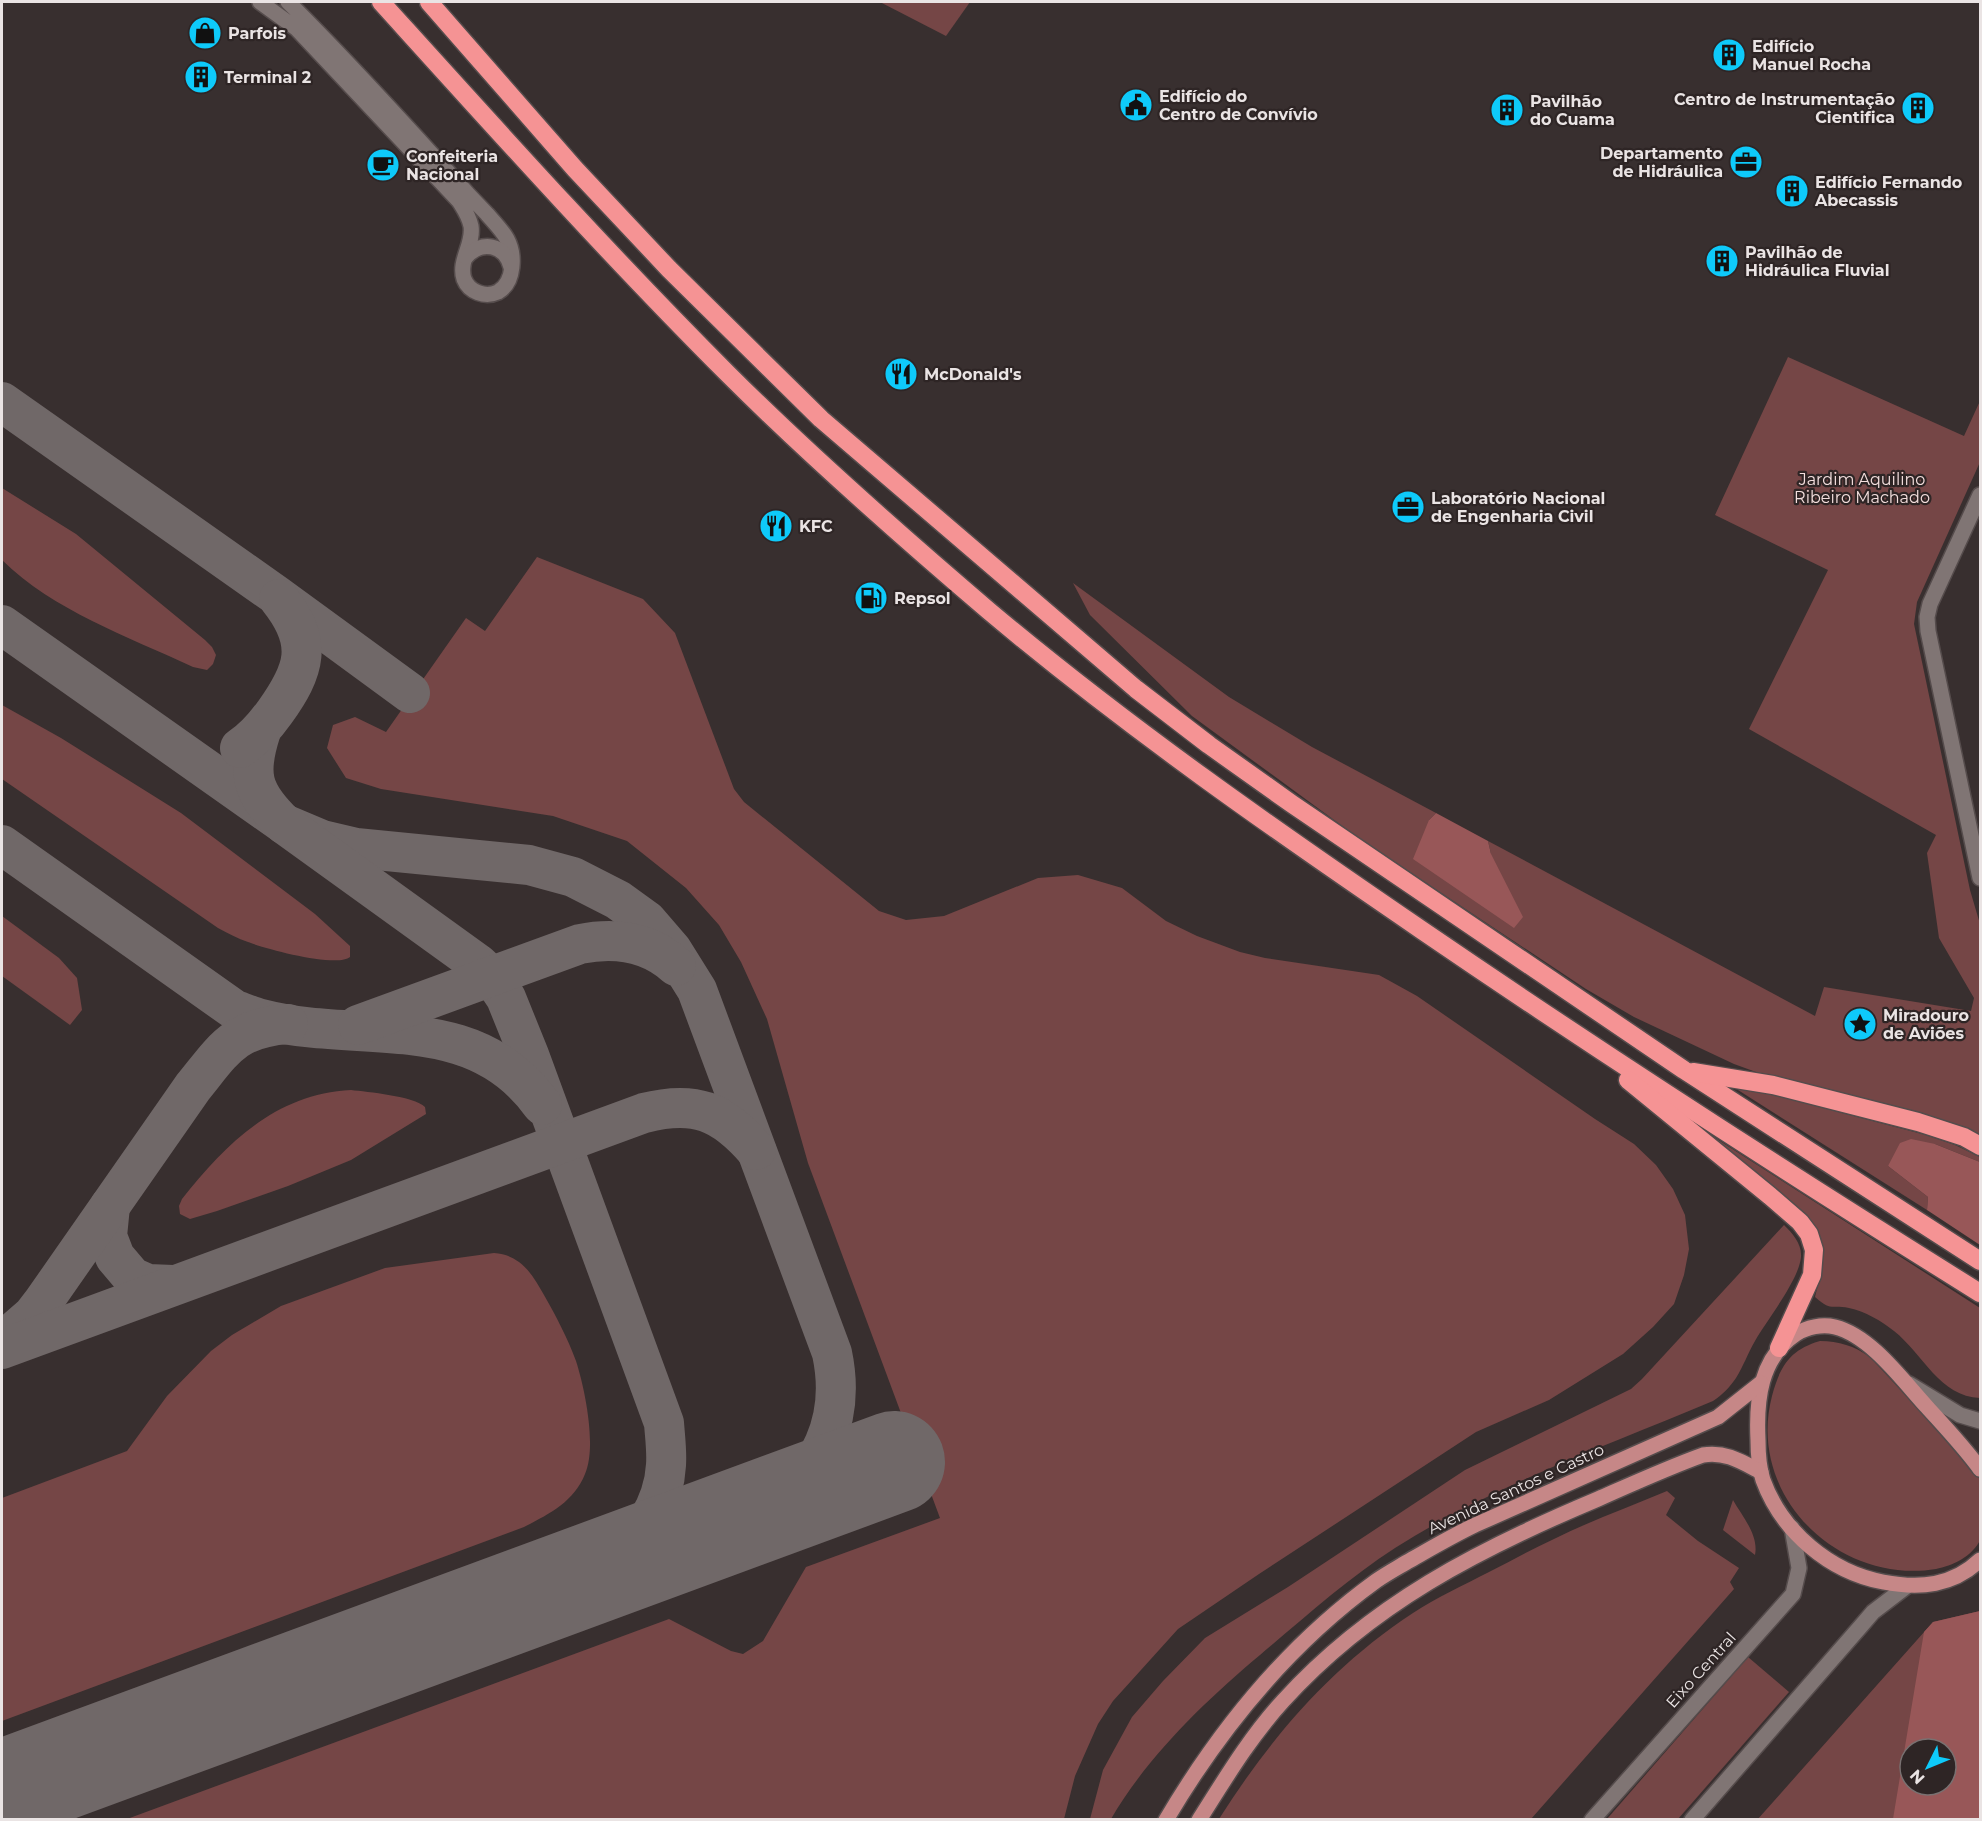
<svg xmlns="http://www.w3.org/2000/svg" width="1982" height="1821" font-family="Montserrat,sans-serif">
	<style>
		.green { fill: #754646; fill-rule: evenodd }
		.forest { fill: #985758; fill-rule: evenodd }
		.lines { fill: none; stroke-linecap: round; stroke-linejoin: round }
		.taxiway { stroke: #706868; stroke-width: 40 }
		.runway { stroke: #706868; stroke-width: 102 }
		.secondary-casing { stroke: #554c4c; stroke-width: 18 }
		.primary-casing { stroke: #554c4c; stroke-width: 18 }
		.highway-casing { stroke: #554c4c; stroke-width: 21 }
		.secondary { stroke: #807574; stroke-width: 15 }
		.primary { stroke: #c68787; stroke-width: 15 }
		.highway { stroke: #f59394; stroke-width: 18 }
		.labels { text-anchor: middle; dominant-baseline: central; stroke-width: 4.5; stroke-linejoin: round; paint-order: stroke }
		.poi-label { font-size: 16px; font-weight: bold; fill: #eae4e4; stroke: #2e2525; text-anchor: start }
		.park-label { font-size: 16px; fill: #f4dfde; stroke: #2e2525 }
		.street-label { font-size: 16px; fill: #eae4e4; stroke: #2e2525 }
	</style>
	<rect width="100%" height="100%" fill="#382f2f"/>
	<!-- green -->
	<g class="green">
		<path d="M880,2H970L946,36Z"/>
		<path d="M1788,357L1964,436L1980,401V462L1917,602L1914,624L1970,890L1980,924V1139L1778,1080L1734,1064L1634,1017L1586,989L1360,839L1192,716L1090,615L1073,583L1229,697L1312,747L1436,813L1429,820L1491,854L1488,841L1815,1016L1824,987L1971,1011L1974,998L1939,938L1927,853L1936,835L1749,729L1828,570L1715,515Z"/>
		<path d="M2,488L76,534L205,640L212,647L216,655L213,664L207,670L193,667C127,636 54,611 2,560Z"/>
		<path d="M537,557L643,599L675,633L734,789L744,802L879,911L906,920L944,916L1038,878L1078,875L1122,888L1166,921L1197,936L1240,952L1265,958L1379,975L1417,996L1595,1119L1634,1144L1656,1165L1673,1189L1685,1215L1689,1249L1684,1275L1674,1304L1653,1327L1623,1354L1549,1400L1476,1432L1259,1574L1178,1629L1113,1701L1098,1724L1075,1776L1064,1819H127L669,1619L731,1651L743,1654L763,1641L806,1567L940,1518L808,1163L767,1019L741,962L719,925L686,888L627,841L553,816L381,789L346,778L327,748L333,725L355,717L386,732L466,618L485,631Z"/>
		<path d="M2,705L61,738L181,813L315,914L350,946V957C337,968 266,949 248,942C238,939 228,933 218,928L2,779Z"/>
		<path d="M2,916L59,958L77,978L82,1010L70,1025L2,976Z"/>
		<path d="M1740,1086L1926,1135L1955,1145L1980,1157V1162L1935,1144L1888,1166L1928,1197L1927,1210L1738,1090Z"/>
		<path d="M351,1090C367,1092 414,1096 425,1107L426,1114L351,1160L288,1186L217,1211L190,1219L180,1214L179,1206L182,1199C226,1143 276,1094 351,1090Z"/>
		<path d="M1684,1118L1980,1308V1398C1940,1397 1922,1353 1894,1331C1881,1321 1865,1311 1849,1308C1830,1304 1832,1312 1815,1297C1820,1276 1826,1266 1820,1244Z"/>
		<path d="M1784,1225C1793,1234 1802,1244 1801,1257C1799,1280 1767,1320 1755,1341C1748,1353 1743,1367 1736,1378C1730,1387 1722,1395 1713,1401C1606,1446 1494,1485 1395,1548C1347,1579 1304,1618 1260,1655C1205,1701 1147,1757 1111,1819H1090L1103,1770L1132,1717L1163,1681L1205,1638L1288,1587L1465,1470L1631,1389L1642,1379Z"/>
		<path d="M494,1253C504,1254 511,1256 519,1262C530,1270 537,1283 544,1295C556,1316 568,1339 576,1361C585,1389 597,1447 585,1474C574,1502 549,1514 524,1527L2,1721V1498L127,1451L167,1396L211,1351L232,1335L281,1306L385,1268Z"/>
		<path d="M1820,1341C1839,1341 1854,1346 1870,1357L1980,1476C1980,1488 1982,1531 1980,1540C1973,1556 1952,1566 1936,1569C1838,1585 1746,1495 1772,1396C1780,1367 1789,1350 1820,1341Z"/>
		<path d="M1667,1491L1675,1498L1666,1515L1698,1541L1739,1568L1730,1582L1734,1589L1531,1819H1219C1271,1737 1331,1667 1413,1613C1437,1597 1464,1585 1489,1572C1511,1561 1532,1549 1554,1539C1590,1521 1629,1507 1667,1491Z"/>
		<path d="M1733,1500C1742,1516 1759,1535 1755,1555L1723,1530Z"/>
		<path d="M1980,1611V1819L1757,1820L1933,1622ZM1910,1749H1946V1785H1910Z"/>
		<path d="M1748,1657L1789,1692L1678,1819H1607Z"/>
	</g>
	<!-- forest -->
	<g class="forest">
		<path d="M1436,813L1488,841L1491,854L1523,917L1514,928L1413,859L1429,820Z"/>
		<path d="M1911,1139L1935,1144L1980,1162V1245L1927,1210L1928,1197L1888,1166L1900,1143Z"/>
		<path d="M1980,1611V1819H1893L1924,1632L1933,1622ZM1910,1749H1946V1785H1910Z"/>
	</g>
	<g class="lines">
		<!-- taxiway -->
		<g class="taxiway">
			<path d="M2,402L276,595L410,693"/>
			<path d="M2,625L284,824L322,840L356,848L529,865L573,877L618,900L647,921L672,950L697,990L832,1353C846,1419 821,1475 763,1510"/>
			<path d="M261,731C247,774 251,792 284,824L478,964L492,977L506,998L529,1055L664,1423C665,1437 667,1451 666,1465C664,1504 639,1544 606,1565C598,1570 589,1574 581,1578"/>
			<path d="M240,748C255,738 265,726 275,712C305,670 314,643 279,599"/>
			<path d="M2,845L235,1010C244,1013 253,1017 261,1019C360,1045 473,1008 542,1105"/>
			<path d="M358,1025L580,944C615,937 648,941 676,966"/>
			<path d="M110,1206L107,1236L115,1257L132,1277L148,1284L173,1285"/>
			<path d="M2,1342L33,1315L43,1302L193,1087C224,1049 234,1028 288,1024"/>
			<path d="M2,1349L644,1113C695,1100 722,1111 756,1150"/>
		</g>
		<!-- runway -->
		<path class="runway" d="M2,1791L894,1462"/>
		<defs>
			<g id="secondary">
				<path d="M260,2L297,29L459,201C464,209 469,216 471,226C474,244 458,261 464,279C469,292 485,298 498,292C515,282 515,254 507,239C502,230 494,222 487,214C474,201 462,188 450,174C397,116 344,57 288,2"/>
				<path d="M466,257C481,240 505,244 511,267"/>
				<path d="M1980,495L1930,604L1927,617L1928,631L1980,878"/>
				<path d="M1909,1384L1960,1415L1980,1421"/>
				<path d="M1592,1820L1793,1594L1799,1568L1792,1528"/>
				<path d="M1692,1820L1861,1626L1873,1612L1907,1586"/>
			</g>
			<g id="primary">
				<path d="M1980,1469C1964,1447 1945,1427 1927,1407C1903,1381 1871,1336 1835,1327C1822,1324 1807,1327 1796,1334C1760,1358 1756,1400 1758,1440C1758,1453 1759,1468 1763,1480C1782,1532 1830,1572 1883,1582C1920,1589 1953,1586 1980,1560"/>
				<path d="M1166,1820C1221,1727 1289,1644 1376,1581C1386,1574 1397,1568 1407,1562C1430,1549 1452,1536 1475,1525L1718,1417L1761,1383"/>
				<path d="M1199,1820C1225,1779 1250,1737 1283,1701C1371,1604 1479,1549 1598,1499C1632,1484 1667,1468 1703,1455C1725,1451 1742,1462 1761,1472"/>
			</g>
			<g id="highway">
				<path d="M381,2C495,128 608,254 728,374C811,457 900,535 989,611C1127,727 1275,830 1423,931C1606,1056 1792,1176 1980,1293"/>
				<path d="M429,2L575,169L669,269L821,419L1136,689L1209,745L1292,804L1684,1070L1980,1261"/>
				<path d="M1693,1072L1773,1085L1918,1122L1964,1137L1980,1146"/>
				<path d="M1628,1080L1770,1196L1800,1222L1809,1234L1814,1250L1812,1275L1779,1348"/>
			</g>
		</defs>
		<!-- secondary casing -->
		<use href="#secondary" class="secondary-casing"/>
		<!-- primary casing -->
		<use href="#primary" class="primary-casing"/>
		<!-- highway casing -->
		<use href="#highway" class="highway-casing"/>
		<!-- secondary -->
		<use href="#secondary" class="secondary"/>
		<!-- primary -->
		<use href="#primary" class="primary"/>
		<!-- highway -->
		<use href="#highway" class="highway"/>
	</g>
	<!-- icons -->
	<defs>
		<symbol id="shop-disc" viewBox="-11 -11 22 22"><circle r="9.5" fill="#0ecafa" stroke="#2e2525"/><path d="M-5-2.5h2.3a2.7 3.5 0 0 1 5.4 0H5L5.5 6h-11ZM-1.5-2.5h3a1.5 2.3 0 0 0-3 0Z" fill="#111"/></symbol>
		<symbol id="building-disc" viewBox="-11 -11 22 22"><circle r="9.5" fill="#0ecafa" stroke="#2e2525"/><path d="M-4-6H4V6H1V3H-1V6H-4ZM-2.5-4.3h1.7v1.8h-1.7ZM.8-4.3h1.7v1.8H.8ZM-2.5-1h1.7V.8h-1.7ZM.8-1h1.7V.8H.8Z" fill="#111"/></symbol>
		<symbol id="civic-disc" viewBox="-11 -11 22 22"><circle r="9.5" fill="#0ecafa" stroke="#2e2525"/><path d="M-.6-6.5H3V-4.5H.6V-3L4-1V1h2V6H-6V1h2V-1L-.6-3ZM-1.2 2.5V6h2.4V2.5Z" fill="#111"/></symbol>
		<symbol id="office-disc" viewBox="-11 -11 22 22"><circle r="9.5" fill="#0ecafa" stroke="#2e2525"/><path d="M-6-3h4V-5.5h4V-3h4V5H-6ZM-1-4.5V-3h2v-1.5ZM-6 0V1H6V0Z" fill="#111"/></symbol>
		<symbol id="cafe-disc" viewBox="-11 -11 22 22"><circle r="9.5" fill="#0ecafa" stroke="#2e2525"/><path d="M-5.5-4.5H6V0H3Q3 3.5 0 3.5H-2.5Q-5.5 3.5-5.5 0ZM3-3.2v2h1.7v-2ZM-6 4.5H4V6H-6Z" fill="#111"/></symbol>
		<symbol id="restaurant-disc" viewBox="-11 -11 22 22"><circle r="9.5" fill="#0ecafa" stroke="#2e2525"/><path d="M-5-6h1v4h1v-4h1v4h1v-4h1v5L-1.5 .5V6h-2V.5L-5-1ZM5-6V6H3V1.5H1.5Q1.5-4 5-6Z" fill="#111"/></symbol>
		<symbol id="fuel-disc" viewBox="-11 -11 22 22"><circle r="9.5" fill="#0ecafa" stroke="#2e2525"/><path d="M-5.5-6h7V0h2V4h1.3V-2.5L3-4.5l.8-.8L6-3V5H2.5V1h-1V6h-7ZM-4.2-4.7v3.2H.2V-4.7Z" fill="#111"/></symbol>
		<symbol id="sight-disc" viewBox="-11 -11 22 22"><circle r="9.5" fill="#0ecafa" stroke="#2e2525"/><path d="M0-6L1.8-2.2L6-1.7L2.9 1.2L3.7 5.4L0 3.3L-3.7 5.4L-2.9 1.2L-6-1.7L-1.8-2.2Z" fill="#111"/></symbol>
	</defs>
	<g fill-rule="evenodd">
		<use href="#shop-disc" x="186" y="14" width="38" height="38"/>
		<use href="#building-disc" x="1710" y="36" width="38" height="38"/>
		<use href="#building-disc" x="182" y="58" width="38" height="38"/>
		<use href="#civic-disc" x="1117" y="86" width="38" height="38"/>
		<use href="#building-disc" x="1899" y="89" width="38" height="38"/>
		<use href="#building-disc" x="1488" y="91" width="38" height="38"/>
		<use href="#office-disc" x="1727" y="143" width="38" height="38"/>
		<use href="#cafe-disc" x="364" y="146" width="38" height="38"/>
		<use href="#building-disc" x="1773" y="172" width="38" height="38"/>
		<use href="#building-disc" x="1703" y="242" width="38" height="38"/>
		<use href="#restaurant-disc" x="882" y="355" width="38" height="38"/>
		<use href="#office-disc" x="1389" y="488" width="38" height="38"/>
		<use href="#restaurant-disc" x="757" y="507" width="38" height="38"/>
		<use href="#fuel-disc" x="852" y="579" width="38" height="38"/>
		<use href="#sight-disc" x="1841" y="1005" width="38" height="38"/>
	</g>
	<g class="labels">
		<!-- poi labels -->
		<g class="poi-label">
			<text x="228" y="33">Parfois</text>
			<text x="1752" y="46">Edifício<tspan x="1752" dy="18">Manuel Rocha</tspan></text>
			<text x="224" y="77">Terminal 2</text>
			<text x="1159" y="96">Edifício do<tspan x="1159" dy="18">Centro de Convívio</tspan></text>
			<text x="1895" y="99" text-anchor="end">Centro de Instrumentação<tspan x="1895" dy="18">Cientifica</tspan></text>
			<text x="1530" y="101">Pavilhão<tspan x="1530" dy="18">do Cuama</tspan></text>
			<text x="1723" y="153" text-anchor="end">Departamento<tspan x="1723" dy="18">de Hidráulica</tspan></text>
			<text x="406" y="156">Confeiteria<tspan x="406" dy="18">Nacional</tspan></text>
			<text x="1815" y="182">Edifício Fernando<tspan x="1815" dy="18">Abecassis</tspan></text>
			<text x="1745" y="252">Pavilhão de<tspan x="1745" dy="18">Hidráulica Fluvial</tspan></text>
			<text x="924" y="374">McDonald's</text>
			<text x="1431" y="498">Laboratório Nacional<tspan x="1431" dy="18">de Engenharia Civil</tspan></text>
			<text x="799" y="526">KFC</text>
			<text x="894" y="598">Repsol</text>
			<text x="1883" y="1015">Miradouro<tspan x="1883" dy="18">de Aviões</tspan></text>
		</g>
		<!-- park labels -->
		<g class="park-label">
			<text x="1862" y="479">Jardim Aquilino<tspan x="1862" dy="18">Ribeiro Machado</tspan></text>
		</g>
		<!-- street labels -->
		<g class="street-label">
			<text transform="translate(1516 1489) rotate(-25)">Avenida Santos e Castro</text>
			<text transform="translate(1701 1670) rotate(-48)">Eixo Central</text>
		</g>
	</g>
	<!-- border -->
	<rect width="1982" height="1821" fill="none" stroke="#eae4e4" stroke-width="6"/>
	<!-- north arrow -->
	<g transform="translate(1928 1767) rotate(227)"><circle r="28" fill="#2e2525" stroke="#797171" stroke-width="1.5"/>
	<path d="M0-4.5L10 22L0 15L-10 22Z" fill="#0ecafa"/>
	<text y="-9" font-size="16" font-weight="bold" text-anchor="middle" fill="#eae4e4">N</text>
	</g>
</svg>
